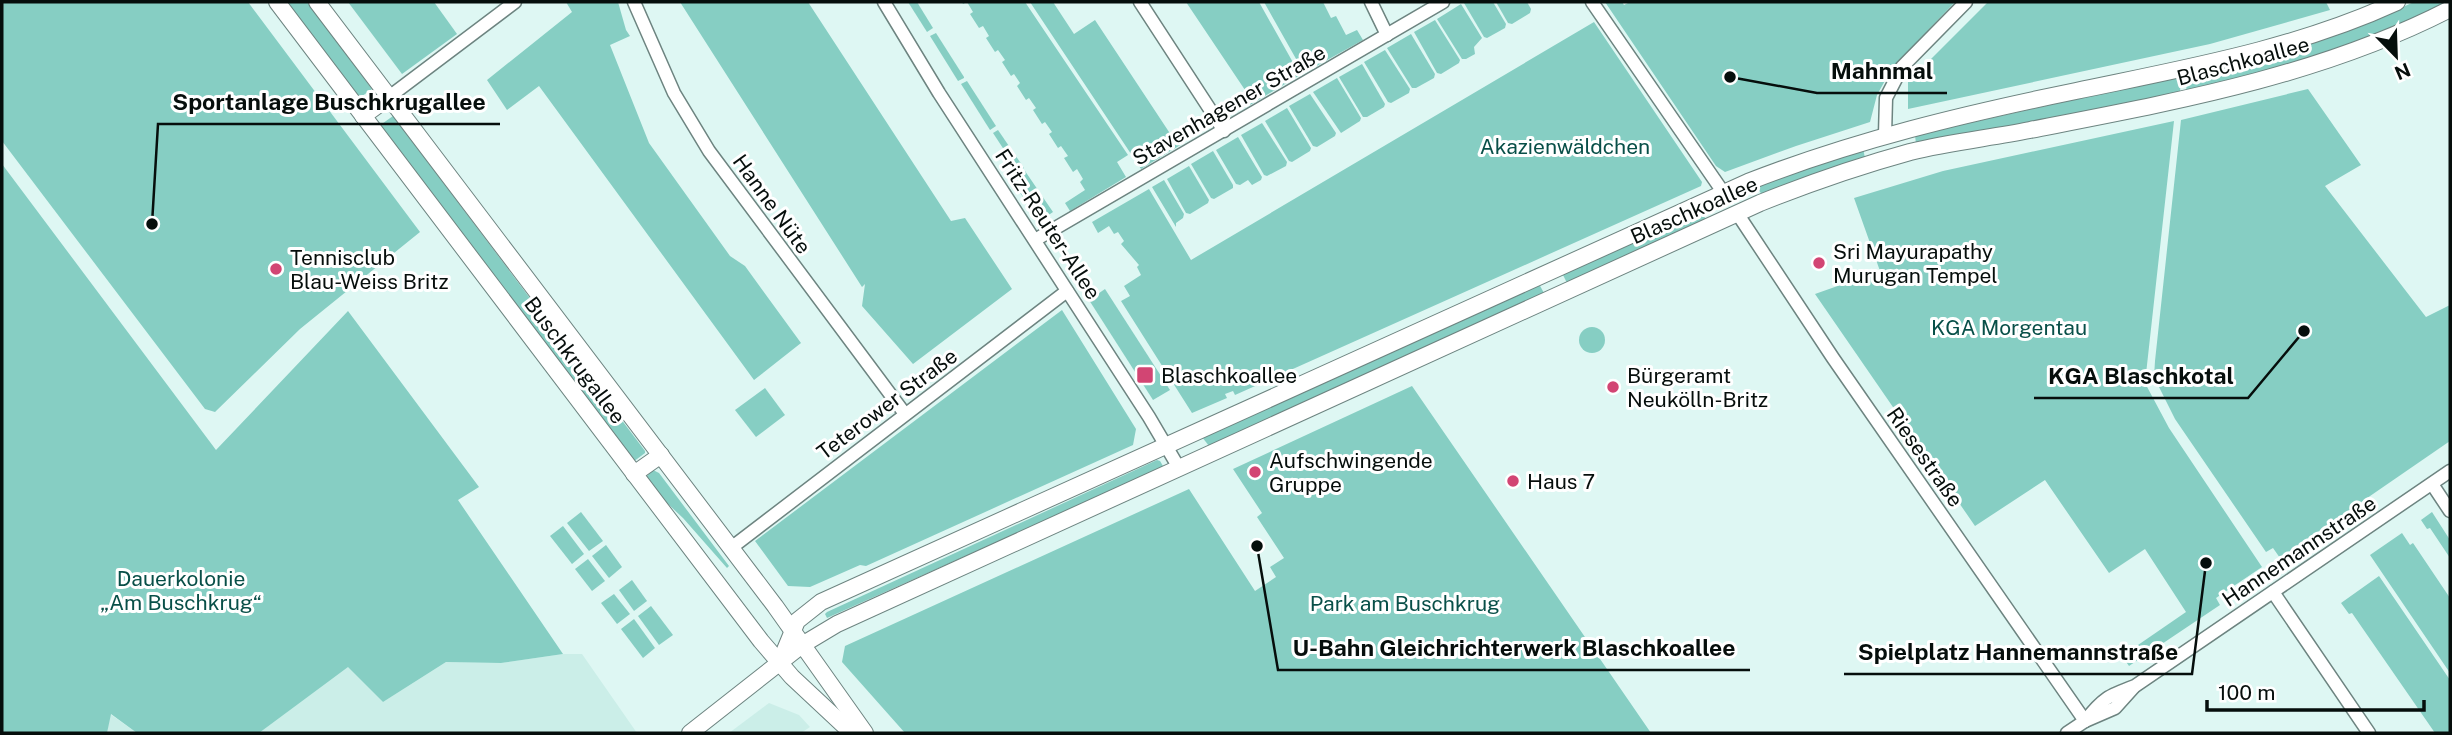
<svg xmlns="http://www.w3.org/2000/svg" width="2452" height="735" font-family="'Public Sans',sans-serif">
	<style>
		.built { fill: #cbeee8 }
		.green { fill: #86cec3 }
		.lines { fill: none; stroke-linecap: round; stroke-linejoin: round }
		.minor-casing { stroke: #6d8480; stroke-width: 15 }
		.secondary-casing { stroke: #6d8480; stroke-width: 18 }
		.minor { stroke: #fff; stroke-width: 12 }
		.secondary { stroke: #fff; stroke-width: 16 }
		.poi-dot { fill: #d24573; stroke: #fff; stroke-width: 2.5 }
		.labels { text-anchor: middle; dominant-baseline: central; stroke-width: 6; stroke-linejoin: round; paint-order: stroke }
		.street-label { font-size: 21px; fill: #060e0c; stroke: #fff }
		.park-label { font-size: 21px; fill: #084f48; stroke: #fff }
		.poi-label { font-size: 21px; fill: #060e0c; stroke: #fff; text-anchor: start }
		.leader { fill: none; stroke: #060e0c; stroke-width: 2.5 }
		.callout-dot { fill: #060e0c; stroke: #fff; stroke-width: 2.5 }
		.callout-label { font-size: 23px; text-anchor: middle; font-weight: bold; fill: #060e0c; stroke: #fff; stroke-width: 6; stroke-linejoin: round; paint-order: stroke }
	</style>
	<rect width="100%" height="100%" fill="#def7f3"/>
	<!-- built -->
	<g class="built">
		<path d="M563,654H582L637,733H259L348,666L383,702L446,662L501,663Z"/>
		<path d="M769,703L799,715L810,727L801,733H729Z"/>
		<path d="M110,714L137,733H107Z"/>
	</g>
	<!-- green -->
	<g class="green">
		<path d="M2,2H248L420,232L300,329L215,412L205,409L2,141Z"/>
		<path d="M285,2H307L372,89L358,99Z"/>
		<path d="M348,2H434L457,34L402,74Z"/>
		<path d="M566,2H618L626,30L630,36L610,45L649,143L730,256L745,266L801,343L754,380L539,86L507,110L487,80L572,12Z"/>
		<path d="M680,2H808L951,221L965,218L1012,289L913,364L862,306L865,284L862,287Z"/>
		<path d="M908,2H917L933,28L927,32Z"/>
		<path d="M962,2H1025L1128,155L1117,162L1126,177L1070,211L1065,203L1085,190L1080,182L1083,179L1077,169L1073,172L1064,158L1068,156L1061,146L1058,148L1049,134L1052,132L1045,122L1042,124L1033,110L1036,108L1029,98L1026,100L1017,86L1020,83L1014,74L1011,76L1002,62L1005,60L998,50L995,52L986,38L989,36L983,26L979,28L970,14L973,12L967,2L963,4Z"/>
		<path d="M1030,2H1053L1074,34L1095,20L1173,138L1177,137L1182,144L1141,169Z"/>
		<path d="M1186,2H1259L1300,75L1250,105L1244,96L1247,93Z"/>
		<path d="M1264,2H1323L1331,18L1336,16L1346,35L1357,30L1363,40L1304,73Z"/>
		<path d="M1466,2H1493L1506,24L1505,28L1487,38L1484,37L1464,3Z"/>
		<path d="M1496,2H1527L1531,9L1530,13L1512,24L1508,23Z"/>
		<path d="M1605,2H1622L1624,5L1630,2H1955L1892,68L1877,95L1870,122L1796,146L1725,172L1716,166Z"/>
		<path d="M1988,2H2326L2330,10L2210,44L1908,109V82Z"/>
		<path d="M2414,2H2450L2391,30L2300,63L2186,91L2188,74L2392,12Z"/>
		<path d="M1461,4L1482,38L1474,47L1475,54L1466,59H1462L1437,19Z"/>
		<path d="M1435,20L1460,60L1459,63L1441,74L1437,73L1414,32Z"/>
		<path d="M1594,22L1702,182L1701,186L1235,395L1233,391L1225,394L1227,398L1192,413L1121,301L1130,296L1124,286L1141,275L1137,267L1139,265L1121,244L1124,241L1118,232L1114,234L1109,226L1098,233L1092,222L1149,189L1191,260Z"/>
		<path d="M936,33L964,77V78L958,81L930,36Z"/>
		<path d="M1411,34L1435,74L1434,78L1416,88H1412L1387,48Z"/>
		<path d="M1385,50L1410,89L1409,93L1391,103L1388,102L1364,62Z"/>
		<path d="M1362,64L1385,104L1384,107L1367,117H1363L1339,77Z"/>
		<path d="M2181,76L2180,92L2066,117L1916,144L1915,135Z"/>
		<path d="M1337,78L1361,118L1360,121L1341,133L1313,92Z"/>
		<path d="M967,81L996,126L990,130L961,84Z"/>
		<path d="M2308,89L2361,165L2325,186L2426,317L2450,305V441L2280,558L2273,548L2266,552L2175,419L2154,377L2155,361L2181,120Z"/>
		<path d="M1310,94L1336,133L1335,136L1317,147L1313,146L1289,106Z"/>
		<path d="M1287,108L1311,148L1310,151L1292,162L1289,161L1265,121Z"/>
		<path d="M393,116L645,451V453L633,462L379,126Z"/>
		<path d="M2174,121L2145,383L2169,428L2262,567L2216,598L2220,605L2129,666L2122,656L2186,612L2145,549L2109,573L2045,480L1975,526L1815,294L1880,271L1854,198L1943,171Z"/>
		<path d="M1262,123L1287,162L1286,166L1267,176L1264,175L1241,135Z"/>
		<path d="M998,130L1024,168L1018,171L993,133Z"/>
		<path d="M1238,137L1262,177L1261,180L1252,185L1248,180L1240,185L1236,184L1216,150Z"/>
		<path d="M1863,148L1865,158L1762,195L1757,187Z"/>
		<path d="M1213,151L1233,185V188L1214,199L1211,198L1191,164Z"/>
		<path d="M2,164L216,450L348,311L479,487L458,500L563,654L501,663L446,662L383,702L348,667L259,733H137L111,714L107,733H2Z"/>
		<path d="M1189,166L1209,200L1208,203L1190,214L1186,213L1167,179Z"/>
		<path d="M1025,171L1053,212L1044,218L1035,204L1030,208L1017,188L1020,175Z"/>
		<path d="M1164,180L1184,214L1183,218L1176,223V227L1152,187Z"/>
		<path d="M1701,210L1706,220L1567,283L1562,273Z"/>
		<path d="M1539,284L1544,293L1209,446L1202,437Z"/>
		<path d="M1105,289L1170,390L1153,400L1089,300Z"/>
		<path d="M1062,310L1136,429L1133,445L866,566L860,565L810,587L788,586L755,541Z"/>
		<circle cx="1592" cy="340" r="13"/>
		<path d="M1412,386L1651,733H905L842,662L845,646L1189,489L1255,591L1276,577L1270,567L1284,558L1257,517L1262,513L1233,469Z"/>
		<path d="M765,388L785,415L756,437L735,410Z"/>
		<path d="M1157,460L1160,461L1163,466L1160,469L827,618L825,614L827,612Z"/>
		<path d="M653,470L659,473L729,566L727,568L683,518L652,489L645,478Z"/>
		<path d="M581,512L603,541L589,551L567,523Z"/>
		<path d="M2432,512L2450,540V558L2430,528L2427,529L2421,520Z"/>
		<path d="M563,526L584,554L572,564L550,536Z"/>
		<path d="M2402,533L2410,545L2413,543L2450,598V673L2370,555Z"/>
		<path d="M606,545L622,567L609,578L592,556Z"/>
		<path d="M588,559L605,581L592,591L575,569Z"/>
		<path d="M2379,576L2450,680V733H2435L2352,613L2349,614L2341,603Z"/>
		<path d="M632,580L647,601L634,611L619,590Z"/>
		<path d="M614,594L630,614L617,624L601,603Z"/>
		<path d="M651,606L673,635L659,645L638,616Z"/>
		<path d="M634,619L655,648L643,658L621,629Z"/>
	</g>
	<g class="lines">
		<defs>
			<g id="minor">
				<path d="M634,2L674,93L709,151L905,414"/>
				<path d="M884,2L939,93L1149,417L1179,468"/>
				<path d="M1140,2L1224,131"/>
				<path d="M1371,2L1387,35"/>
				<path d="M1592,2L1723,192"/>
				<path d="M389,97L515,2"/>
				<path d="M1885,135L1886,98L1902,67L1966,2"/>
				<path d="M1737,213L1833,358L2085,721"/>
				<path d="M1035,240L1443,2"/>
				<path d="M2432,484L2450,511"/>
				<path d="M731,548L1067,291"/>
				<path d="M2273,592L2369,733"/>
				<path d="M2085,721C2103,698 2108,696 2135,686L2450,471"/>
				<path d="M2067,733L2085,721L2115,708L2133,688"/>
			</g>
			<g id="secondary">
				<path d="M277,2L761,641L792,677L852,733"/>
				<path d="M317,2L775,606L865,733"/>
				<path d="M363,116L389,97"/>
				<path d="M634,474L661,455"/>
				<path d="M780,662L797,621L821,602L1748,182C1855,140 1964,114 2076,91C2185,68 2295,49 2397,2"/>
				<path d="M690,733L802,645L837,624L1760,203C1810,183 1859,166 1910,152C1950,142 1990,138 2030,130C2173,102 2320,76 2450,9"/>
			</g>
		</defs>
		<!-- minor casing -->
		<use href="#minor" class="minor-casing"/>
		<!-- secondary casing -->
		<use href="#secondary" class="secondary-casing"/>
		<!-- minor -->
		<use href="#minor" class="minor"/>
		<!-- secondary -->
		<use href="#secondary" class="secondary"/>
	</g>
	<!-- markers -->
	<g class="poi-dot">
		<circle cx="1819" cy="263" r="7"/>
		<circle cx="276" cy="269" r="7"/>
		<rect x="1136" y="366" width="18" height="18" rx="3.5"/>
		<circle cx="1613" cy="387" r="7"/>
		<circle cx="1255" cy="472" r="7"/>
		<circle cx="1513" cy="481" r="7"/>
	</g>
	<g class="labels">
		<!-- street labels -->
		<g class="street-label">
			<text transform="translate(2243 61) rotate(-15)">Blaschkoallee</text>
			<text transform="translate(1229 105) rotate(-30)">Stavenhagener Straße</text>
			<text transform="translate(772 204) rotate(54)">Hanne Nüte</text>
			<text transform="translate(1694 210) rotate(-24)">Blaschkoallee</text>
			<text transform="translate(1048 224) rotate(57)">Fritz-Reuter-Allee</text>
			<text transform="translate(575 360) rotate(53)">Buschkrugallee</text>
			<text transform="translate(887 404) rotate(-37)">Teterower Straße</text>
			<text transform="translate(1925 457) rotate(55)">Riesestraße</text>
			<text transform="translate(2299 551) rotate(-34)">Hannemannstraße</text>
		</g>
		<!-- park labels -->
		<g class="park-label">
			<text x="1565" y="146">Akazienwäldchen</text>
			<text x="2009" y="327">KGA Morgentau</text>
			<text x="181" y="578">Dauerkolonie<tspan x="181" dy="24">„Am Buschkrug“</tspan></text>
			<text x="1405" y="603">Park am Buschkrug</text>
		</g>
		<!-- poi labels -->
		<g class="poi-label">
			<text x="1833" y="251">Sri Mayurapathy<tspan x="1833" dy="24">Murugan Tempel</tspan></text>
			<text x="290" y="257">Tennisclub<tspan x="290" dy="24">Blau-Weiss Britz</tspan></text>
			<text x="1161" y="375">Blaschkoallee</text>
			<text x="1627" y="375">Bürgeramt<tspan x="1627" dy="24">Neukölln-Britz</tspan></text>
			<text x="1269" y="460">Aufschwingende<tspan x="1269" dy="24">Gruppe</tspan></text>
			<text x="1527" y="481">Haus 7</text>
		</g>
	</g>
	<!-- callouts -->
	<path class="leader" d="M1730 77L1817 93H1947M152 224L158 124H500M2304 331L2248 398H2034M1257 546L1278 670H1750M2206 563L2192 674H1844"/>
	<g class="callout-dot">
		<circle cx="1730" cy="77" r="7"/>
		<circle cx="152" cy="224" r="7"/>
		<circle cx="2304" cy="331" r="7"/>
		<circle cx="1257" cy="546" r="7"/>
		<circle cx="2206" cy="563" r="7"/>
	</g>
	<g class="callout-label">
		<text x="1882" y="79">Mahnmal</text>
		<text x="329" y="110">Sportanlage Buschkrugallee</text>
		<text x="2141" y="384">KGA Blaschkotal</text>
		<text x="1514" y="656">U-Bahn Gleichrichterwerk Blaschkoallee</text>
		<text x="2018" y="660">Spielplatz Hannemannstraße</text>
	</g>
	<!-- border -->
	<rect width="2452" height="735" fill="none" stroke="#060e0c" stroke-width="7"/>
	<!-- north arrow -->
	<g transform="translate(2396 56) rotate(157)" stroke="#ffffff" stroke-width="5" paint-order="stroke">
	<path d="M0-5L12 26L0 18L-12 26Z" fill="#060e0c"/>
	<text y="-10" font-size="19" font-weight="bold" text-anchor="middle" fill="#060e0c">N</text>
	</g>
	<!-- scale -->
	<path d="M2207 700v10h217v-10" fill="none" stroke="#060e0c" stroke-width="3.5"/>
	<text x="2218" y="700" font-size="21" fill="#060e0c" stroke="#ffffff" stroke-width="5" paint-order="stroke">100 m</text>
</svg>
